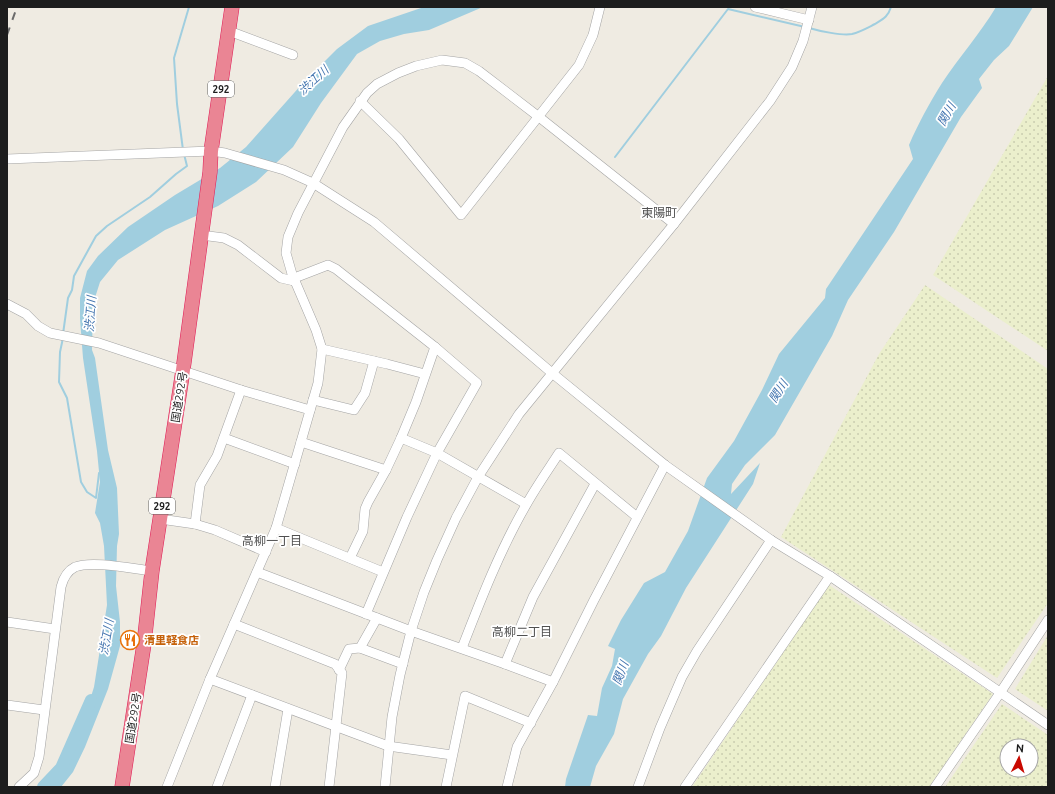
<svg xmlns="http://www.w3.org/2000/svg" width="1055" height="794" font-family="Ubuntu,'Noto Sans JP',sans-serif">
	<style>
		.farmland { fill: url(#farmland-dots); fill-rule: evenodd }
		.water { fill: #a0cedf }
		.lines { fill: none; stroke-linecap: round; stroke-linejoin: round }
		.stream { stroke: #a0cedf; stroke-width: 2 }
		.river { stroke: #a0cedf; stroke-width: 12 }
		.minor-casing { stroke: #a4a4a4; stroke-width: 10 }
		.highway-casing { stroke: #e01b56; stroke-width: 15 }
		.minor { stroke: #fff; stroke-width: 9 }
		.highway { stroke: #ea8594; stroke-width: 14 }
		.rail { stroke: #6b6b6b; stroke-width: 2; stroke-dasharray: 8 8; stroke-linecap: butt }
		.labels { text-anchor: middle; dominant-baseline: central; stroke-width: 3.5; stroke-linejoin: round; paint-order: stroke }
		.shield { fill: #fff; stroke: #616161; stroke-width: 1 }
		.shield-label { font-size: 10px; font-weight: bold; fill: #1d1d1d }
		.street-label { font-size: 11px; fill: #1d1d1d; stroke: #fff }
		.food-label { font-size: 11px; font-weight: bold; fill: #c56008; stroke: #fff; text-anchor: start }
		.water-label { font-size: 12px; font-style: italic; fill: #4576b0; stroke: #fff }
		.neighbourhood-label { font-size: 12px; fill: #505050; stroke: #fff }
	</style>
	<defs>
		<pattern id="farmland-dots" width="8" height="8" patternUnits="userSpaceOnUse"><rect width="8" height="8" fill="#ebefcc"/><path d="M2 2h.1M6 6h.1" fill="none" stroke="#c9ccaf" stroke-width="1.8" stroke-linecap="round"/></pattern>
	</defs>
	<rect width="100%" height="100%" fill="#efebe2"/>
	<!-- farmland -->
	<g class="farmland">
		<path d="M1048,76V351L933,275Z"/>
		<path d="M925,285L1048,369V603L997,678L781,537L879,354Z"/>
		<path d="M829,585L993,694L929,787H692Z"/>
		<path d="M1048,635V711L1015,689Z"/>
		<path d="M1002,704L1048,735V787H945ZM1007,746H1031V770H1007Z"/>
	</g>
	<!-- water -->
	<g class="water">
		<path d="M424,7H483L429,30L404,34L380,41L357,54L321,103L293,147L256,182L218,206L165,230L118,260L100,282L93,304L92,350L95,358L108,450L117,488L119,534L117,546L116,586L120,622V646L108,689L85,747L73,772L61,787H39L58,767L79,735L94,687L107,605L104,546L100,523L95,513L100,482L97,451L83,358L80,319V298L87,271L98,256L128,227L175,195L220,168L246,147L302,84L337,49L368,26Z"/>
		<path d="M996,7H1033L1009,46L994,60L979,79L982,88L961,117L894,232L848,300L832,336L775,435L745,465L732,484L731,494L760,463L753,484L686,588L661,636L648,654L623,699L614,734L596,766L590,787H565L566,779L588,715L597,716L602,688L612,666L615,649L608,646L621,620L644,583L665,572L688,531L707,478L734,441L762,390L779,354L825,298L826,289L913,159L909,145C918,124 930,102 942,83C959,57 980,34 996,7Z"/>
	</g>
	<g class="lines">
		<!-- stream -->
		<g class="stream">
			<path d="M809,28C819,31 843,36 852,34C860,32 867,28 875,24C883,19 888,17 891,7"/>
			<path d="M183,150L177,104L174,58L189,7"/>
			<path d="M615,157L728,9L805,27"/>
			<path d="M63,334L68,298L72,290L74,276L96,236L107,226L150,197L176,174L187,166L184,154"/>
			<path d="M63,338L60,352L59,382L67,398L81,482L87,492L96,498L99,473"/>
		</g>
		<!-- river -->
		<path class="river" d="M43,787L61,768L91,700"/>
		<defs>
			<g id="minor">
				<path d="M755,7L809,20"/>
				<path d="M229,31L293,55"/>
				<path d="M360,101L399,139L461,215L579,65L593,35L600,7"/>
				<path d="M7,159L211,151L225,153L284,170L313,183L374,222L552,373L665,465L771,540L830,576L1048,725"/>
				<path d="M201,235L224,238L238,245L281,278L294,281"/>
				<path d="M294,281L297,277L328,265L336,269L435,347L477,383L437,453L407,517L366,614"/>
				<path d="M7,304L26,314L38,326L50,333L99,343L241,390L310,410"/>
				<path d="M322,349L387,364L425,374"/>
				<path d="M313,400L354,410L365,393L374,361"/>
				<path d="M224,438L295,464"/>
				<path d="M401,438L437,453L526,504"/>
				<path d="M301,442L386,470"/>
				<path d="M160,519L195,524L215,530L266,552"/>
				<path d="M195,524L200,485L217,456L241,390"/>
				<path d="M276,528L383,572"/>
				<path d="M350,558L363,531L365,509L368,502L386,470L401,438L416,402L435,347"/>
				<path d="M257,572L411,631L505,664L553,682"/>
				<path d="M7,622L55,629"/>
				<path d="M234,624L335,664L342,673L329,787"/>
				<path d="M360,648L403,664"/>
				<path d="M462,648C481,599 500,550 526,505C536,487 548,470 559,453L637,517"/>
				<path d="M505,664L533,597L595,484"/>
				<path d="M339,670L349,649L360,648L377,618"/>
				<path d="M210,679L388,746L452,755"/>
				<path d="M7,705L44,710"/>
				<path d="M19,787L34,773L39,757L61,587C63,579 67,571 75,567C92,560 133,569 152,571"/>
				<path d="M167,787L210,679L276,528L318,383L322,349L316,330L292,274L286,253L288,237L298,213L343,127L367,93L377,84L398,73L416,66L442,60L465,63L479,71L539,117L674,224"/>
				<path d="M217,787L252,695"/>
				<path d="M275,787L288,709"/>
				<path d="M385,787L392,717L400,675L411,631L424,592L437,560L456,518L478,477L519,414L674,224L770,101L792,67L803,41L812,7"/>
				<path d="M446,787L465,696L531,723"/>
				<path d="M507,787L517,747L553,682L594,600L665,465"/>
				<path d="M638,787L660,728L682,677L697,651L771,540"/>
				<path d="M685,787L830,576"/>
				<path d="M935,787L1000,693L1048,620"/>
			</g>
			<path id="highway" d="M122,787L144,644L152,571L183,370L210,172L211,151L232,7"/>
		</defs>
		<!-- minor casing -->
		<use href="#minor" class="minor-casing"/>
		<!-- highway casing -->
		<use href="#highway" class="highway-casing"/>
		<!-- minor -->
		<use href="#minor" class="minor"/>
		<!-- highway -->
		<use href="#highway" class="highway"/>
		<!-- rail -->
		<path class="rail" d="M7,35L17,7"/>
	</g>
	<!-- icons -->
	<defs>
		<symbol id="restaurant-ring" viewBox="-11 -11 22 22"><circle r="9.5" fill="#fff" stroke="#e8710a" stroke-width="1.5"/><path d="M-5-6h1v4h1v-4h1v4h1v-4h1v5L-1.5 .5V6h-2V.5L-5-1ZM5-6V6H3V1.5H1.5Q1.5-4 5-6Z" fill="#e8710a"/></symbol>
	</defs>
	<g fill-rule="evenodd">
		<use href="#restaurant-ring" x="119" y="629" width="22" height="22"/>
	</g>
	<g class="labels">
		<!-- shield labels -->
		<g class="shield">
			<rect x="208" y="81" width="26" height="16" rx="3"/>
			<rect x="149" y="498" width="26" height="16" rx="3"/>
		</g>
		<g class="shield-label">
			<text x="221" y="89">292</text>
			<text x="162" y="506">292</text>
		</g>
		<!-- street labels -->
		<g class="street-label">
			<text transform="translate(179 397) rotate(-81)">国道292号</text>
			<text transform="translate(133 718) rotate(-81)">国道292号</text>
		</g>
		<!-- food labels -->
		<g class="food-label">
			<text x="144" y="640">清里軽食店</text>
		</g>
		<!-- water labels -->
		<g class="water-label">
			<text transform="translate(313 80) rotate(-42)">渋江川</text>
			<text transform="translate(946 114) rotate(-60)">関川</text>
			<text transform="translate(90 314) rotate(-86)">渋江川</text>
			<text transform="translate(778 391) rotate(-57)">関川</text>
			<text transform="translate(106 637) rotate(-80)">渋江川</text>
			<text transform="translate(620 673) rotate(-69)">関川</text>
		</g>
		<!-- neighbourhood labels -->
		<g class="neighbourhood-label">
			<text x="659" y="212">東陽町</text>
			<text x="272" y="540">高柳一丁目</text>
			<text x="522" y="631">高柳二丁目</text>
		</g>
	</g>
	<!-- border -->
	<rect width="1055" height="794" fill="none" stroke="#1d1d1d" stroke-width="16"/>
	<!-- north arrow -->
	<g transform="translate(1019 758) rotate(5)"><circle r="19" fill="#ffffff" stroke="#a5a5a5"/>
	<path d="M0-3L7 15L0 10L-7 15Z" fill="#c90900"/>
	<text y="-6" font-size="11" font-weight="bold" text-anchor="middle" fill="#1d1d1d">N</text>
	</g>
</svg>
